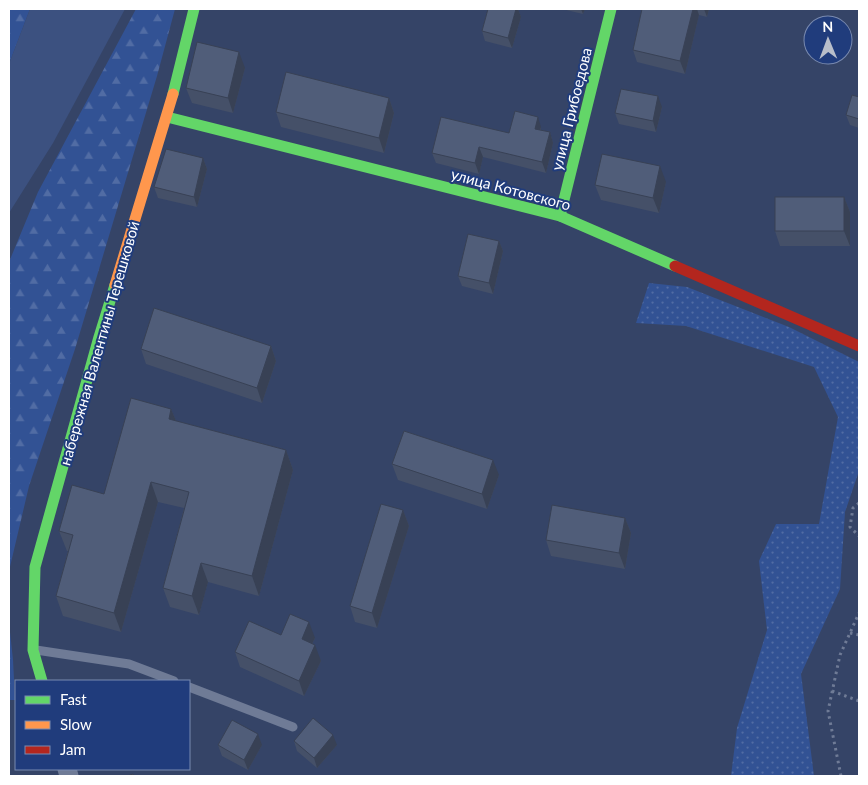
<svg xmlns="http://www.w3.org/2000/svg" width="868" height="785" font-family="Lato,sans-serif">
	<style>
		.grass { fill: url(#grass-dots) }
		.forest { fill: url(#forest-firs) }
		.water { fill: #3c5180 }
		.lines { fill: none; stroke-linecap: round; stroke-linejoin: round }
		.path { stroke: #6f7b96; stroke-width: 3; stroke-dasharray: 2.5 4; stroke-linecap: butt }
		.lane { stroke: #6f7b96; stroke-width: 9 }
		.street { stroke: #6f7b96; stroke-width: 19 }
		.fast { stroke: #63d668; stroke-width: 11 }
		.slow { stroke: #ff974d; stroke-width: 11 }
		.jam { stroke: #b3261e; stroke-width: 11 }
		.wall { fill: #455068 }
		.shaded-wall { fill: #384155 }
		.building { fill: #505d79; stroke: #384155 }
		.labels { text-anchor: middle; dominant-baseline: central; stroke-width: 4; stroke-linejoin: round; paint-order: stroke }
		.street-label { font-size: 15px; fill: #fff; stroke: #203c7c }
	</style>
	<defs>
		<pattern id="grass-dots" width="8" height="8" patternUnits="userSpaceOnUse" patternTransform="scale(1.25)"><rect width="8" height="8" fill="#325294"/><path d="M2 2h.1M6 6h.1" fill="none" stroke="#516ca4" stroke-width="1.8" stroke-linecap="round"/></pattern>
		<pattern id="forest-firs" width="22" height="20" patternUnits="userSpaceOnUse" patternTransform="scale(1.25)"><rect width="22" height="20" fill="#325294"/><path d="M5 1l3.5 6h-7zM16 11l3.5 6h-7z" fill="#516ca4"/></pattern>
	</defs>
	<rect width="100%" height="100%" fill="#354467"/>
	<!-- grass -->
	<path class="grass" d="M649,283L687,287L789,327L859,362V471L845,512L840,589L801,674L814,776H731L737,728L767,630L759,561L776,524H819L838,417L814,367L686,326L636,323Z"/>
	<!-- forest -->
	<g class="forest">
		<path d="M9,9H30L9,64Z"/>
		<path d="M136,9H175L157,76L75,349L29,486L9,571V262L38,192Z"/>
		<path d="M9,623L13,660L15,700H9Z"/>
	</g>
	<!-- water -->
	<path class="water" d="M30,9H125L53,143L9,213V64Z"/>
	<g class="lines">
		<!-- path -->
		<g class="path">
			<path d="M859,503L853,508L850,527L859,536"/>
			<path d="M850,633L859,635"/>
			<path d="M832,691L859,701"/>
			<path d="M841,776L828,711L840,655L859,613"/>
		</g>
		<!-- lane -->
		<g class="lane">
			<path d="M36,650L129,664L174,681"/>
			<path d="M189,687L293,727"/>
		</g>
		<!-- street -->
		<path class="street" d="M67,769L69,776"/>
		<!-- fast -->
		<g class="fast">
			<path d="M173,94L194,9"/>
			<path d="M167,117L560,216L675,266"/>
			<path d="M560,216L611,9"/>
			<path d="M42,681L33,650L35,567L99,337L115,285"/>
		</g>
		<!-- slow -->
		<path class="slow" d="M115,285L173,94"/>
		<!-- jam -->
		<path class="jam" d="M675,266L859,346"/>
	</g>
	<!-- wall -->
	<g class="wall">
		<path d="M488,9H518L521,17L512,48L485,41L482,31Z"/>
		<path d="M562,9H585L583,14Z"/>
		<path d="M642,9H709L707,17L699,15L685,74L637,62L633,50Z"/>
		<path d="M245,68L233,113L192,103L186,88Z"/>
		<path d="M859,97V128L850,125L846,115Z"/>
		<path d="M389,98L394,113L384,153L281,127L276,112Z"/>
		<path d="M662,107L656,132L619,124L615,113Z"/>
		<path d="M541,127V130L550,132L553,143L546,173L483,157L479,174L436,163L432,153L509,133Z"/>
		<path d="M203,158L207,169L197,207L158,198L154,187Z"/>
		<path d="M666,182L659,213L601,200L595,185Z"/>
		<path d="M844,197L850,212V246H780L775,231Z"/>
		<path d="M499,241L503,251L493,294L462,286L458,276Z"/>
		<path d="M271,346L276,361L262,403L146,364L141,349Z"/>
		<path d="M171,409L176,421L286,450L293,470L259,596L208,582L199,615L170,607L163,588L184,508L158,502L121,632L63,616L56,596L68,551H67L59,531L104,494Z"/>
		<path d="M392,464L499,475L487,509L398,480Z"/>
		<path d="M403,510L409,526L377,628L355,622L350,606Z"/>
		<path d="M625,518L631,533L625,569L551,556L546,540Z"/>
		<path d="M281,635L315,638L312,644L321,661L304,696L240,667L235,652Z"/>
		<path d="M294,741L337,745L317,768L297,751Z"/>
		<path d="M218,745H262L248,770L222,756Z"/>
	</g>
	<!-- shaded-wall -->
	<g class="shaded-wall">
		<path d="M516,9H518L521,17L512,48L508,38Z"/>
		<path d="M581,9H585L583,14Z"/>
		<path d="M693,9H697L699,15L685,74L680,61Z"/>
		<path d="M704,9H709L707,17Z"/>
		<path d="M239,52L245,68L233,113L228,98Z"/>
		<path d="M658,96L662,107L656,132L653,121Z"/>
		<path d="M389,98L394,113L384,153L379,138Z"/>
		<path d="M538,117L541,127L538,139L535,129Z"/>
		<path d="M550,132L553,143L546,173L542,162Z"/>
		<path d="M479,147L483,157L479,174L475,163Z"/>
		<path d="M203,158L207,169L197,207L194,197Z"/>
		<path d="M660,166L666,182L659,213L653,198Z"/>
		<path d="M844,197L850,212V246L844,231Z"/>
		<path d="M499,241L503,251L493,294L489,283Z"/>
		<path d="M271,346L276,361L262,403L257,388Z"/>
		<path d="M171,409L179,428L169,419Z"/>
		<path d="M286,450L293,470L259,596L252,576Z"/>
		<path d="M493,460L499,475L487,509L482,494Z"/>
		<path d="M151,482L158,502L121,632L114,613Z"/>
		<path d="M403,510L409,526L377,628L372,613Z"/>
		<path d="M625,518L631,533L625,569L619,553Z"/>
		<path d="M201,563L208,582L199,615L192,596Z"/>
		<path d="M309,622L315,638L307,654L302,639Z"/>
		<path d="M315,645L321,661L304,696L299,681Z"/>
		<path d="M258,734L262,745L248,770L244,760Z"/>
		<path d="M333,735L337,745L317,768L314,758Z"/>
	</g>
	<!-- building -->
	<g class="building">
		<path d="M488,9H516L508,38L482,31Z"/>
		<path d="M642,9H693L680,61L633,50Z"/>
		<path d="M197,42L239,52L228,98L186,88Z"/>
		<path d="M286,72L389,98L379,138L276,112Z"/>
		<path d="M621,89L658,96L653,121L615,113Z"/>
		<path d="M852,95L859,97V119L846,115Z"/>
		<path d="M515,111L538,117L535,129L550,132L542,162L479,147L475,163L432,153L441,117L509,133Z"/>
		<path d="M166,149L203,158L194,197L154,187Z"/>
		<path d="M602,154L660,166L653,198L595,185Z"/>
		<rect x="775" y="197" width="69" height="34"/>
		<path d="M468,234L499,241L489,283L458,276Z"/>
		<path d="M154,308L271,346L257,388L141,349Z"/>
		<path d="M131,398L171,409L169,419L286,450L252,576L201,563L192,596L163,588L189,492L151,482L114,613L56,596L73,535L59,531L72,485L104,494Z"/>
		<path d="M404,431L493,460L482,494L392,464Z"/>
		<path d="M381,504L403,510L372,613L350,606Z"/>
		<path d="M552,505L625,518L619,553L546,540Z"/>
		<path d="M290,614L309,622L302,639L315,645L299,681L235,652L249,621L281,635Z"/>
		<path d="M313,718L333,735L314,758L294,741Z"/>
		<path d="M232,720L258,734L244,760L218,745Z"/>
		<path d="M133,774L134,776H127Z"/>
	</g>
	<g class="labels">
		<!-- street labels -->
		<g class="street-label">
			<text transform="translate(571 109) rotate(-76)">улица Грибоедова</text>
			<text transform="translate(511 189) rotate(15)">улица Котовского</text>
			<text transform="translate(99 343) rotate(-74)">набережная Валентины Терешковой</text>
		</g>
	</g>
	<!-- border -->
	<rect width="868" height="785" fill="none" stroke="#ffffff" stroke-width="20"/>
	<!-- legend -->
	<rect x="15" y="680" width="175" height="90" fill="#203c7c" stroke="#798ab0"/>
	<rect x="25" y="696" width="25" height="8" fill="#63d668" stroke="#798ab0"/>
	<text x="60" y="705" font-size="15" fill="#ffffff">Fast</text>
	<rect x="25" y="721" width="25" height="8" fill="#ff974d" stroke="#798ab0"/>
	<text x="60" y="730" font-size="15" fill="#ffffff">Slow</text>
	<rect x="25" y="746" width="25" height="8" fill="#b3261e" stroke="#798ab0"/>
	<text x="60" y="755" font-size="15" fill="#ffffff">Jam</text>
	<!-- north arrow -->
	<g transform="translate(828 40) rotate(359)"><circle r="24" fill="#203c7c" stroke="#798ab0"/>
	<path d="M0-4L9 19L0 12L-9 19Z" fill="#b8beca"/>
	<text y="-8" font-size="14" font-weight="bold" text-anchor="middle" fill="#ffffff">N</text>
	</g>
</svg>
